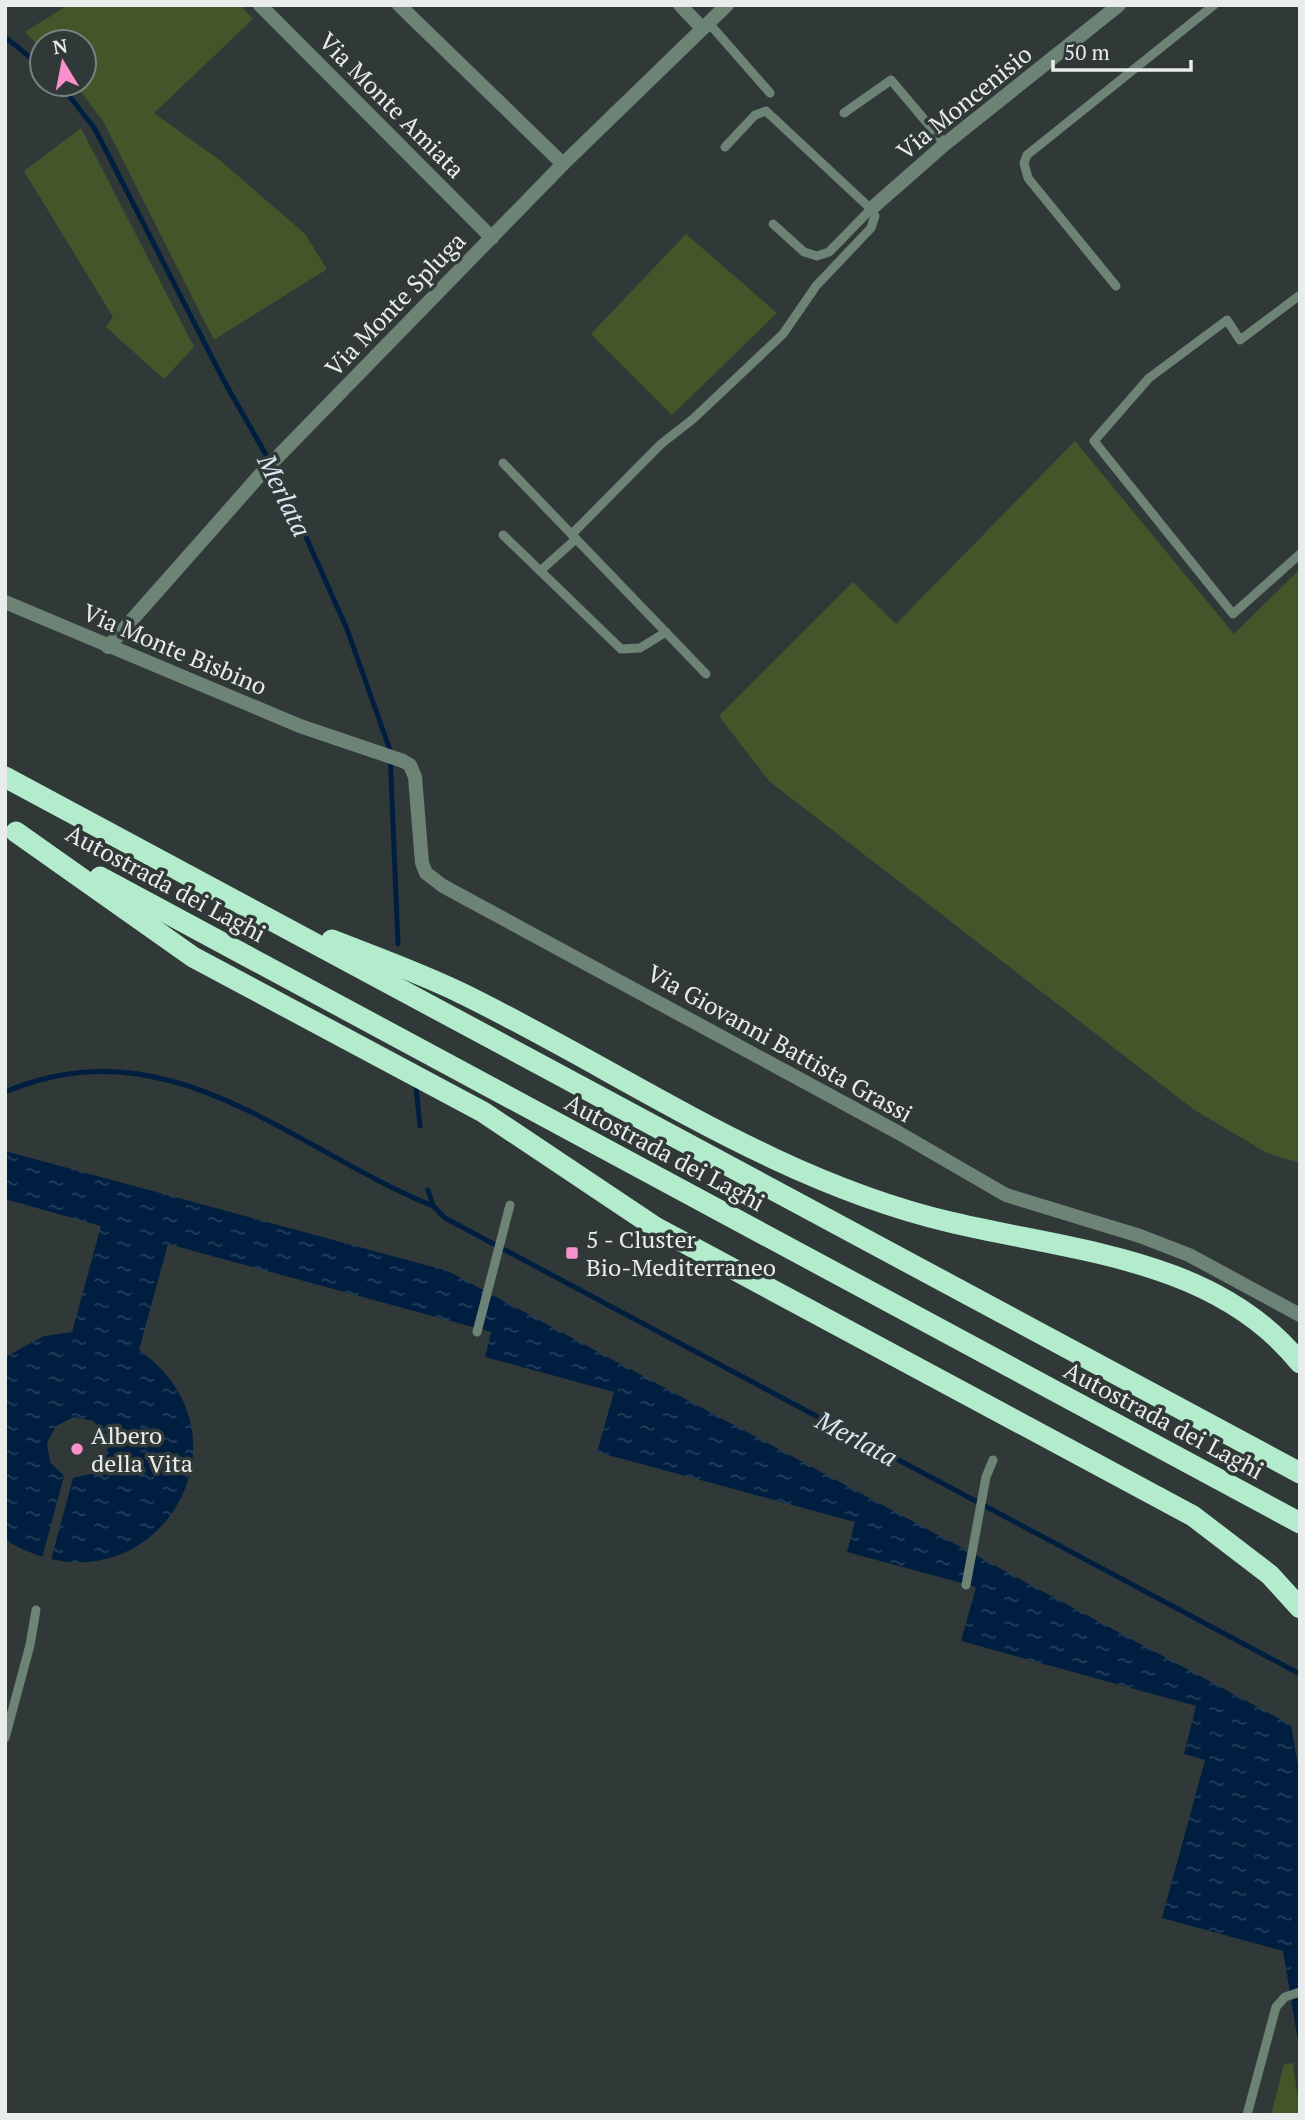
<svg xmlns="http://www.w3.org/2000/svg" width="1305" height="2120" font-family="'PT Serif',serif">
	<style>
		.green { fill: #42562a }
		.water { fill: url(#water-ripples) }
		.pier { fill: #313938 }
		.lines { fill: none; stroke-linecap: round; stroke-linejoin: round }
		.stream { stroke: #001f40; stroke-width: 5 }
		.lane { stroke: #6c8376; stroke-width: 9 }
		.street { stroke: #6c8376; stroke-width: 14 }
		.highway { stroke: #b3eccc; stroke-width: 21 }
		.poi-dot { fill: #f890cb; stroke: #313938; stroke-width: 2.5 }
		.labels { text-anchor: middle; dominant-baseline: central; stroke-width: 7; stroke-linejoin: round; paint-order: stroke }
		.street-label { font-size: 24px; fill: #e8edec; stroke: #313938 }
		.poi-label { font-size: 24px; fill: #e8edec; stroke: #313938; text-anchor: start }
		.water-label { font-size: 26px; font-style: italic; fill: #dbe6f2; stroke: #313938 }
	</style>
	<defs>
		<pattern id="water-ripples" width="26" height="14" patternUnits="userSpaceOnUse" patternTransform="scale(1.75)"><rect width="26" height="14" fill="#001f40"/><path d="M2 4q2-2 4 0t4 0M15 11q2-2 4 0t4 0" fill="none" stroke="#25405c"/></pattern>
	</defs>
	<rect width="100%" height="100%" fill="#313938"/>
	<!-- green -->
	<g class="green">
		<path d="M68,5H240L253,19L154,113L221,161L305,234L327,269L214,340L103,121L75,84H84V42H42V49L25,32Z"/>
		<path d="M81,128L194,347L164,379L106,327L113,317L24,171Z"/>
		<path d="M686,234L777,313L672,415L591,334Z"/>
		<path d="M1075,441L1234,634L1300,569V1163L1267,1153L1193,1109L769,781L719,716L853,582L896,624Z"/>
		<path d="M1293,2063L1300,2115H1271L1284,2064Z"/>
	</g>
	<!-- water -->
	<path class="water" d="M5,1151L448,1271L1291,1725L1300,1777V2053L1283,1951L1162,1918L1205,1760L1184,1754L1196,1706L961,1641L976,1587L847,1552L855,1522L597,1452L614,1392L485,1357L491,1332L168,1244L139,1350C265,1439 150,1622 11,1543L5,1538V1357L44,1336L72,1332L101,1226L5,1199Z"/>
	<!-- pier -->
	<path class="pier" d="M74,1417L93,1421L100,1428L108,1446L106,1457L94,1473L73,1478L51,1560L42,1558L64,1476L50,1462L47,1443L56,1426Z"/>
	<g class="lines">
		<!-- stream -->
		<g class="stream">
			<path d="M5,37L42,67"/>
			<path d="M60,84L95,129L224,381L281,481L347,629L390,750L398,944"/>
			<path d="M416,1087L420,1126"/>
			<path d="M5,1092C170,1022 290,1148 433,1206"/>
			<path d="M428,1190L433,1206L445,1218L1300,1674"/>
		</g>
		<!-- lane -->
		<g class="lane">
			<path d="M707,21L770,93"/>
			<path d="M844,113L891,80L945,144"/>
			<path d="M773,224L804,252L817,256L829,252L871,209"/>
			<path d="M1116,286L1028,178L1024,163L1027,155L1214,5"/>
			<path d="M1300,295L1240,340L1227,320L1149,378L1094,441L1233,614L1300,554"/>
			<path d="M503,463L706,674"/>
			<path d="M572,534L661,444L693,419L783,334L816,286L871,228L875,216L871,209L766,111L755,115L725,147"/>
			<path d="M503,535L621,649L640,648L666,632"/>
			<path d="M540,571L576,539"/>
			<path d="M477,1332L510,1205"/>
			<path d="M966,1585L986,1477L993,1460"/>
			<path d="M5,1738L30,1645L36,1610"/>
			<path d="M1247,2115L1276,2007L1285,1997L1300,1992"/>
		</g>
		<!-- street -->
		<g class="street">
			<path d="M260,5L492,238"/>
			<path d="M399,5L563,164"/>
			<path d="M680,5L701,27"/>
			<path d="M871,209L945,144L1119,5"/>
			<path d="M5,602L300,726L403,761L410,765L415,777L422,863L426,873L443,886L899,1133L1006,1195L1140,1236L1189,1255L1300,1315"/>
			<path d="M108,647L260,475L563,164L727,5"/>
		</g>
		<!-- highway -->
		<g class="highway">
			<path d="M5,777L1300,1473"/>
			<path d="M16,832L193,957L483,1112L655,1227L1193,1516L1270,1575L1300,1608"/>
			<path d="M100,877L1300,1523"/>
			<path d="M332,940C375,957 420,973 461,993C623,1072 772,1180 950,1222C1071,1251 1216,1258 1300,1363"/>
		</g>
	</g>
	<!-- markers -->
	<g class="poi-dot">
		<rect x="565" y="1246" width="14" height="14" rx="3.5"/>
		<circle cx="77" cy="1449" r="7"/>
	</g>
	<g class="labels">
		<!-- street labels -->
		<g class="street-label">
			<text transform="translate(964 102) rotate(-39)">Via Moncenisio</text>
			<text transform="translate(392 105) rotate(45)">Via Monte Amiata</text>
			<text transform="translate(395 304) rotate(-46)">Via Monte Spluga</text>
			<text transform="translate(175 649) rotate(23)">Via Monte Bisbino</text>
			<text transform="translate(166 883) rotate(28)">Autostrada dei Laghi</text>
			<text transform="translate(780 1043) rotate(29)">Via Giovanni Battista Grassi</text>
			<text transform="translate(665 1152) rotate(28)">Autostrada dei Laghi</text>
			<text transform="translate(1164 1420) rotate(28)">Autostrada dei Laghi</text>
		</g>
		<!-- poi labels -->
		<g class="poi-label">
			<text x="586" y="1239">5 - Cluster<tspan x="586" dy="28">Bio-Mediterraneo</tspan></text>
			<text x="91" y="1435">Albero<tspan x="91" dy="28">della Vita</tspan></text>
		</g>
		<!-- water labels -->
		<g class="water-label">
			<text transform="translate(285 495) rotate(64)">Merlata</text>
			<text transform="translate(857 1438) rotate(28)">Merlata</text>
		</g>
	</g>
	<!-- border -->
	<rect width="1305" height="2120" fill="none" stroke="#e8edec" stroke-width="14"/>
	<!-- north arrow -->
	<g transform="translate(63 63) rotate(350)"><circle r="33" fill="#313938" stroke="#7a8180" stroke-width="2"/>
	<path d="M0-5L12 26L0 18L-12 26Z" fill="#f890cb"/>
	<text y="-10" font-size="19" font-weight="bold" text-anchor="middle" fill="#e8edec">N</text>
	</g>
	<!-- scale -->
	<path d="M1053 60v10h138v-10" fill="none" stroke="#e8edec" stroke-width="3.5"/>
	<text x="1064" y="60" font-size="21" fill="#e8edec" stroke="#313938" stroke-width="5" paint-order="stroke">50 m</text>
</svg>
